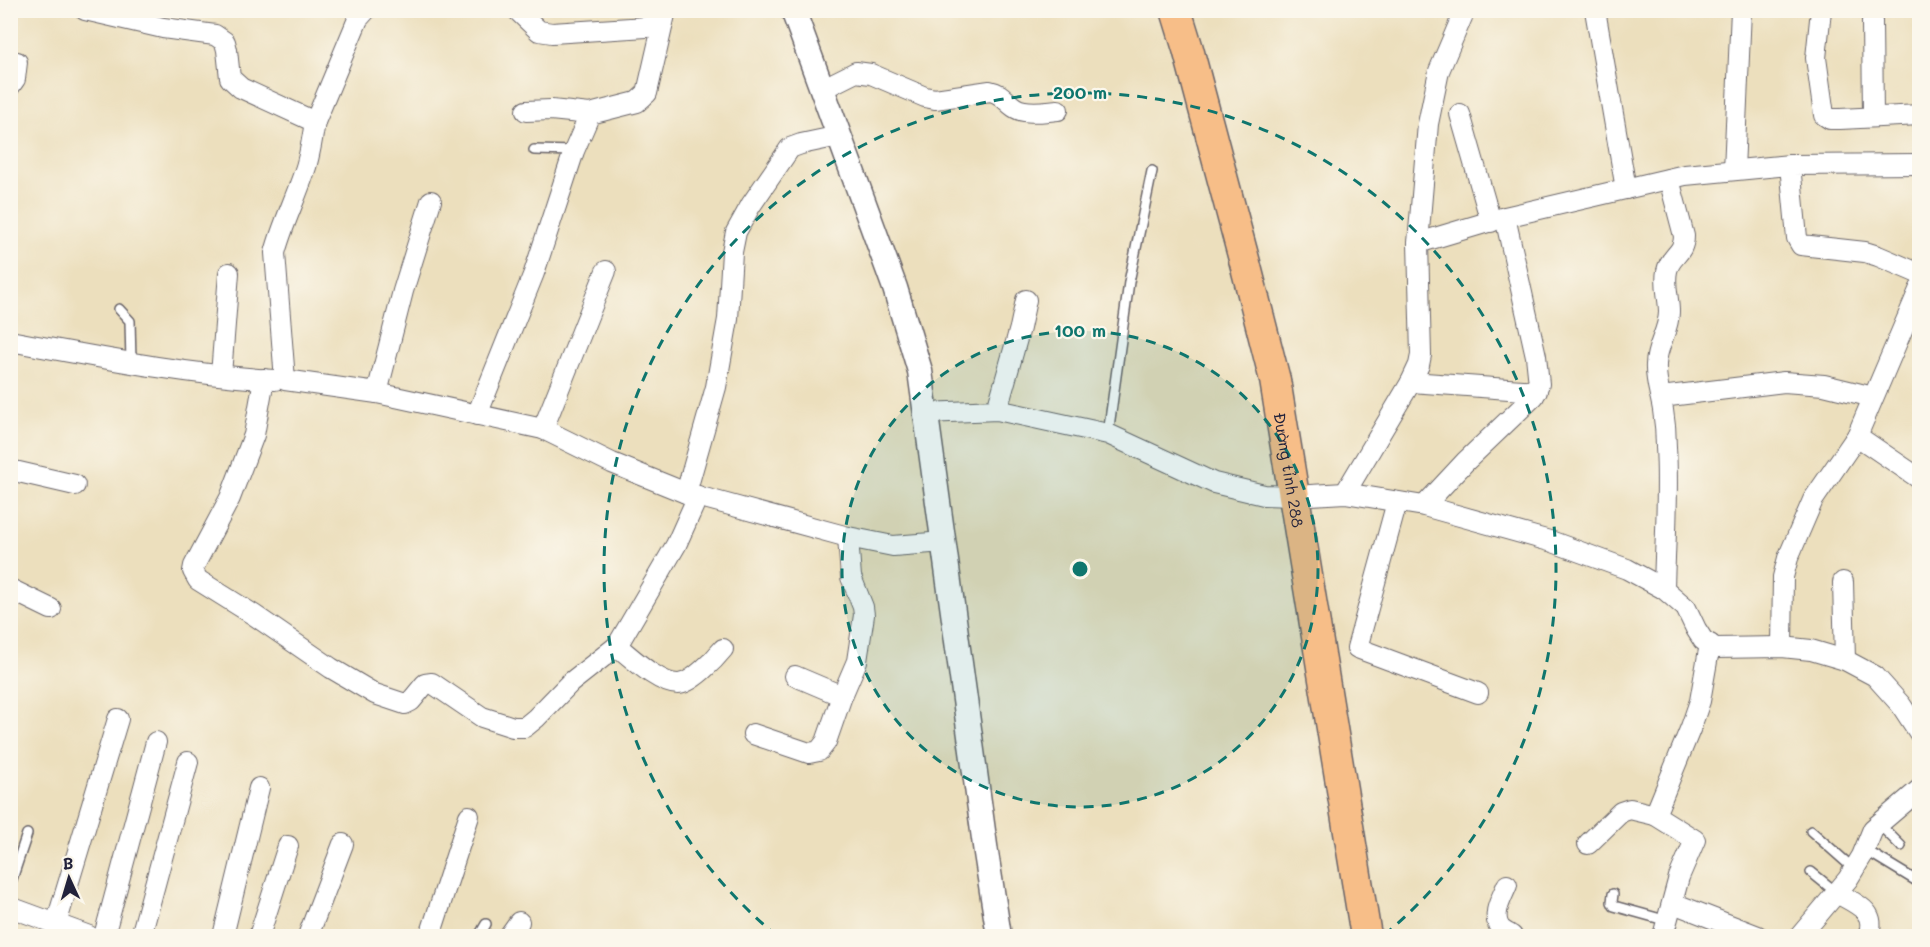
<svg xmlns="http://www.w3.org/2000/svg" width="1930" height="947" font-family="Mali,sans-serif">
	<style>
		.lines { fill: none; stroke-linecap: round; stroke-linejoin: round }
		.service-casing { stroke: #696468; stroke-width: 12 }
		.minor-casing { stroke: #696468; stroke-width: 22 }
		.tertiary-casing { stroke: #696468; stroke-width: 27 }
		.primary-casing { stroke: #696468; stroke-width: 33 }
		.service { stroke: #fff; stroke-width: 9 }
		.minor { stroke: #fff; stroke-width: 20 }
		.tertiary { stroke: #fff; stroke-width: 24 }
		.primary { stroke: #f7be88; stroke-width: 30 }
		.ring { fill: none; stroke: #0f766e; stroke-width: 3; stroke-dasharray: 10 8 }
		.labels { text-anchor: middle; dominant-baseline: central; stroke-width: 4.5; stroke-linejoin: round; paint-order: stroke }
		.street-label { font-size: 16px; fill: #22223b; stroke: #fbf7ec }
		.centre { fill: #0f766e; stroke: #fbf7ec; stroke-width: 3 }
		.ring-label { font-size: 18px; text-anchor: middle; font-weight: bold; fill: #0f766e; stroke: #fbf7ec; stroke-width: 4.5; stroke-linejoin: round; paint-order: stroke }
	</style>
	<rect width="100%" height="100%" fill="#fbf7ec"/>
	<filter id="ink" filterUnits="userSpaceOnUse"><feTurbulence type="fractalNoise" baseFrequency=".0167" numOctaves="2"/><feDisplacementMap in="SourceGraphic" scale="12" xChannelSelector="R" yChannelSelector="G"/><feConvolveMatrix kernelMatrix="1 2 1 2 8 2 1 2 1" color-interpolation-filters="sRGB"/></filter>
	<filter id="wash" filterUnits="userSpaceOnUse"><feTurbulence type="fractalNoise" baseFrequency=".008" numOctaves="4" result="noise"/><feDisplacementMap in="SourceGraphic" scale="24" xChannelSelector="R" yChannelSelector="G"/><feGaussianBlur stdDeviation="1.35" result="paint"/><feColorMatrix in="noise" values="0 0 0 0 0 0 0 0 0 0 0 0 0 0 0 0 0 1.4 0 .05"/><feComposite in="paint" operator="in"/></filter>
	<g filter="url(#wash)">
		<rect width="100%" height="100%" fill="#ecdfbd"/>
	</g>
	<g filter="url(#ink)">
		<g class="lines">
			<defs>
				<g id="service">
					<path d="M534,150L574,151"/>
					<path d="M119,309L130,321L131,362"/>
					<path d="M1108,434L1129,282L1152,171"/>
					<path d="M1879,824L1901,846"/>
					<path d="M1811,831L1854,869"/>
					<path d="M1864,849L1920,883"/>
					<path d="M1811,872L1837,893"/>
					<path d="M10,885L27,834"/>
					<path d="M1613,894L1612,902L1614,906L1668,921"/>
					<path d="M479,936L486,924"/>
				</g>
				<g id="minor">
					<path d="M85,10L163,28L215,35L225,42L227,50L230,78L241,88L315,122L358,19L366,10"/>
					<path d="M517,10L539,31L552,33L662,26"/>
					<path d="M1595,10L1626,189"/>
					<path d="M1821,10L1816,58L1824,115L1830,119H1840L1920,115"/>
					<path d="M1872,21L1873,116"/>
					<path d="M10,86L15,79L17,62"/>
					<path d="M822,89L856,72L871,74L925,97L935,99L990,91C1002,93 1005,101 1014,107C1025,115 1045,111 1058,110"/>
					<path d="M526,111L551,110L590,114"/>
					<path d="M1460,114L1491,222"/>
					<path d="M315,122C312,139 310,157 304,173C295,200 282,226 275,253L285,380L377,393L543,429L612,463L686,493L848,537L893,546L944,542"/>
					<path d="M1920,164L1790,165L1797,238L1801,245L1865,252L1878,256L1920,274"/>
					<path d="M1734,170L1741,10"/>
					<path d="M1418,243L1505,217L1685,175L1790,165"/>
					<path d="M10,341C97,357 186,375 275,380"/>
					<path d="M221,375L229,273"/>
					<path d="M264,379L254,435L230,498L194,566L193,571L198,580L254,615L331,668L375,694L405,704L411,701L425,684L432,683L482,717L513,727H525L536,718L570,683L617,646L676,545L698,496"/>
					<path d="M1411,382L1537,391"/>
					<path d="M377,393L403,291L431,201"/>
					<path d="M1661,397L1784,382L1824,385L1873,397"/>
					<path d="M997,410L1020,328L1026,300"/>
					<path d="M926,413L997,410L1108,434L1214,483L1264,495L1293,496L1345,493L1424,506L1553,542L1627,569L1664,589L1686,608L1696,629L1703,640L1715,648L1782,647L1811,650L1845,660L1875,676L1901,705L1920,734"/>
					<path d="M477,415L534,273L574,151L590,114L637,102L647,93L666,10"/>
					<path d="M543,429L606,271"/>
					<path d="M1857,436L1920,479"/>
					<path d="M10,470L75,485"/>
					<path d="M686,493L716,387L728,319L732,252L736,232L751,205L790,148L801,144L839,136"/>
					<path d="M1345,493L1411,382L1419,365L1421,355L1418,243L1428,124L1439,71L1465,10"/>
					<path d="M1397,502L1357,648L1478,693"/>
					<path d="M1424,506L1465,462L1534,396L1539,384L1536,356L1505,217"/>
					<path d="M1843,582L1845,660"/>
					<path d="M10,589L51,609"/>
					<path d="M1664,589C1665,542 1669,494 1666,447C1666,435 1665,422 1663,410C1661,396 1655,380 1656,365C1656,346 1669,331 1669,312C1669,298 1664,285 1667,271C1670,255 1684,255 1684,236L1669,179"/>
					<path d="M617,646C632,658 659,684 678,684C691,684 715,659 723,649"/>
					<path d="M1782,647L1783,577L1788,558L1813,500L1857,436L1920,288"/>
					<path d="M795,676L842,696"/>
					<path d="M753,734L809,753L819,751L826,742L842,696L857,661L864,615L863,607L851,577L848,537"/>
					<path d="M1588,844L1621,812L1630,809L1655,815"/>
					<path d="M1507,885C1502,898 1491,914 1500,928C1503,931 1509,934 1512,936"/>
					<path d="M1837,893C1856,904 1878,911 1868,936"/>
					<path d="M1673,903L1758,936"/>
					<path d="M10,907L89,936"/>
					<path d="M56,924L118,719"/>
					<path d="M104,936L156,742"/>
					<path d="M141,936L188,762"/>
					<path d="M223,936L259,788"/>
					<path d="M259,936L288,846"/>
					<path d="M308,936L343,844"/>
					<path d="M430,936L469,816"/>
					<path d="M509,936L519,922"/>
					<path d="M1663,936L1679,877L1695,840L1655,815L1691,727L1700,701L1710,644"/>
					<path d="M1800,936L1848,879L1862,856L1873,829L1920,789"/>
				</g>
				<path id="tertiary" d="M793,10L895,288L920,371L986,853L999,936"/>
				<g id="primary">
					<path id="s1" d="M1176,10L1188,49L1245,263L1275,380L1366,936"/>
				</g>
			</defs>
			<!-- service casing -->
			<use href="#service" class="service-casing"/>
			<!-- minor casing -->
			<use href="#minor" class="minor-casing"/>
			<!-- tertiary casing -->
			<use href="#tertiary" class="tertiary-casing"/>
			<!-- primary casing -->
			<use href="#primary" class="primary-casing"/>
			<!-- service -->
			<use href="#service" class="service"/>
			<!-- minor -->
			<use href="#minor" class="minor"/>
			<!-- tertiary -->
			<use href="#tertiary" class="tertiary"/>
			<!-- primary -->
			<use href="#primary" class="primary"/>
		</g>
	</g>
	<!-- distance rings -->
	<circle cx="1080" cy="569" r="238" fill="#0f766e" fill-opacity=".12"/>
	<g class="ring">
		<circle cx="1080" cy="569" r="238"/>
		<path d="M777 936A476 476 0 1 1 1383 936"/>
	</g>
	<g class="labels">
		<!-- street labels -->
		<g class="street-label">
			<text stroke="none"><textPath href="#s1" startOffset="474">Đường tỉnh 288</textPath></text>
		</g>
	</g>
	<circle cx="1080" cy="569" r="9" class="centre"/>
	<g class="ring-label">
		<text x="1080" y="99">200 m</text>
		<text x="1080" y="337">100 m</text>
	</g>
	<!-- margin -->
	<rect width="1930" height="947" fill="none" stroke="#fbf7ec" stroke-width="36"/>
	<!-- north arrow -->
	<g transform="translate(69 878) rotate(356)" stroke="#fbf7ec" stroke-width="4.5" paint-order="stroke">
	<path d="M0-4.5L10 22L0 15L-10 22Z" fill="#22223b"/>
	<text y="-9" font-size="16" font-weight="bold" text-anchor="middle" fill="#22223b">B</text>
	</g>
</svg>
